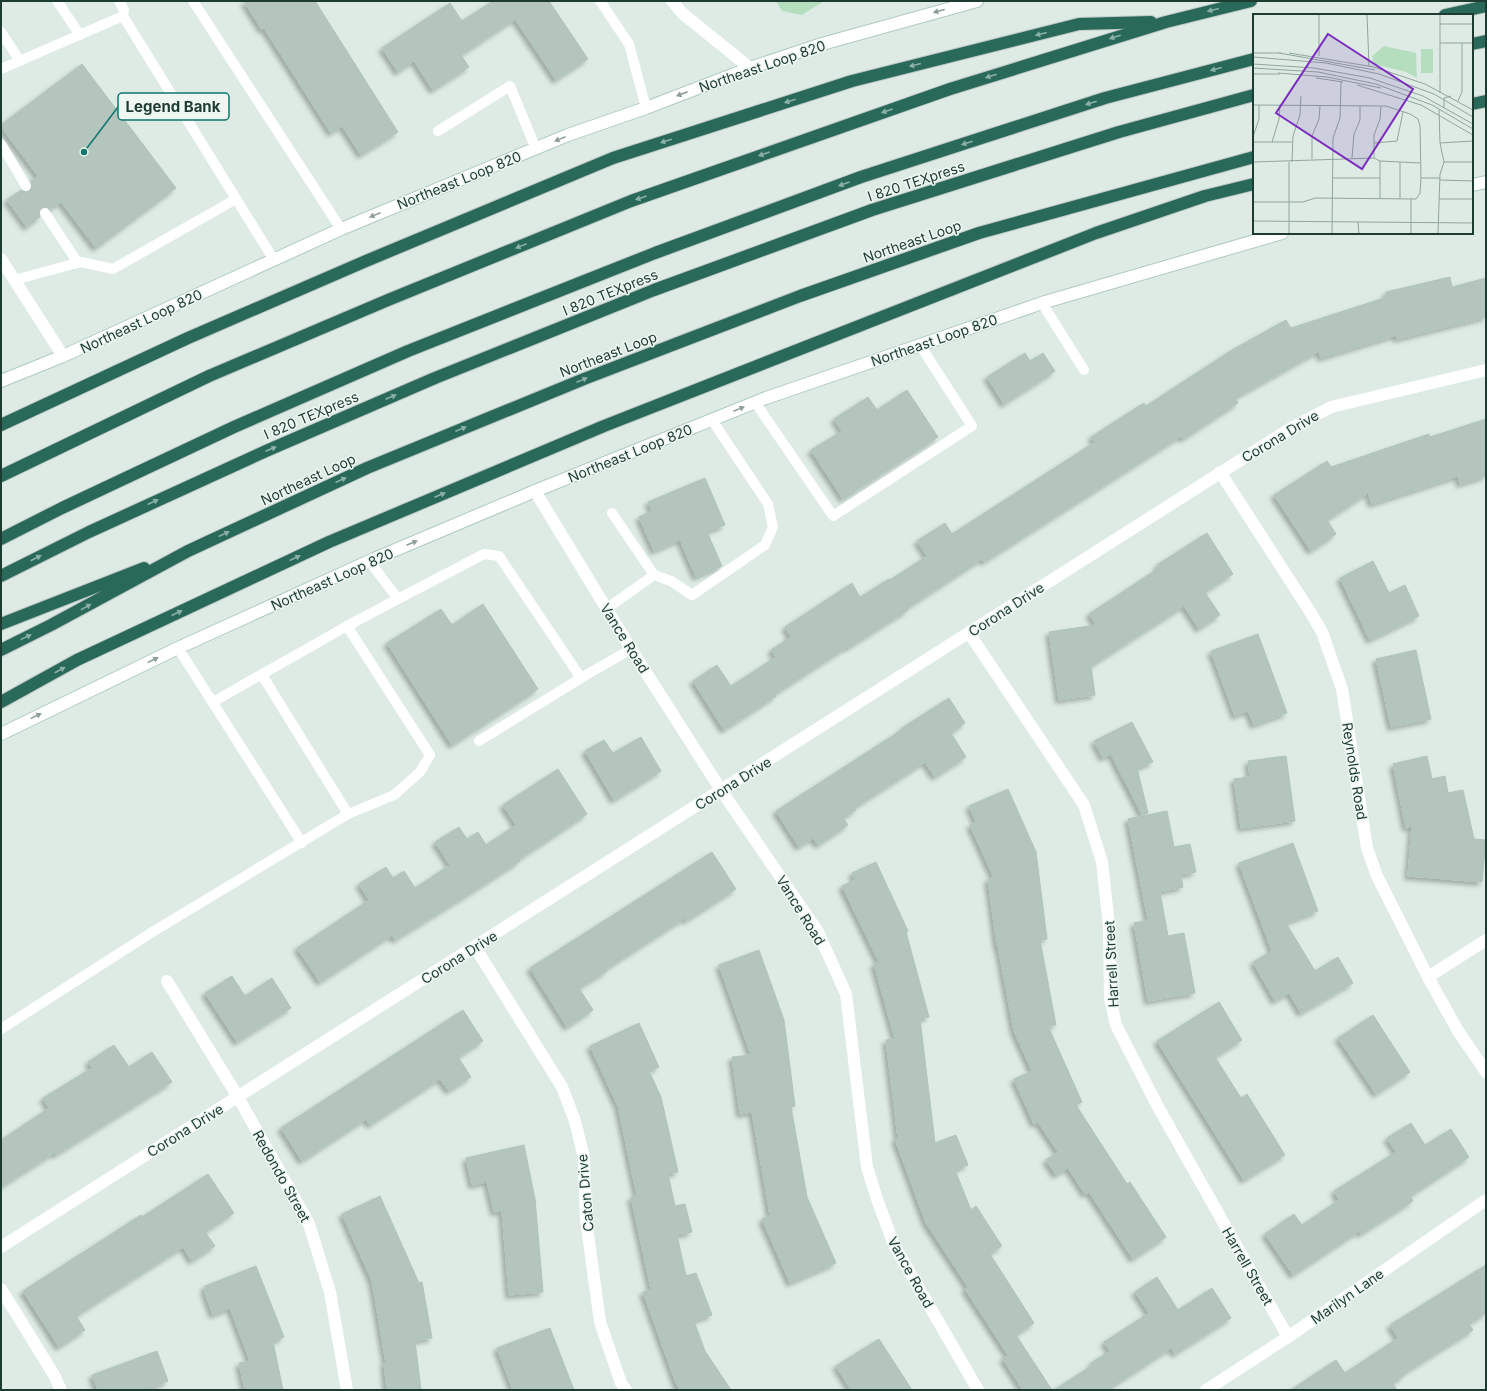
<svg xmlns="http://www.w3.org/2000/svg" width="1487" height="1391" font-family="Inter,sans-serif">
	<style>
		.green { fill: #b4debe }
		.building { fill: #b3c5bd; stroke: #b0c4bb; filter: url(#shadow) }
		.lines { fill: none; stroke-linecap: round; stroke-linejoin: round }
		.secondary-casing { stroke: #b0cbc0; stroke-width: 14 }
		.motorway-casing { stroke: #c0c8c6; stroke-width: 14 }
		.service { stroke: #fff; stroke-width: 10 }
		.minor { stroke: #fff; stroke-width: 12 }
		.tertiary { stroke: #fff; stroke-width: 12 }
		.secondary { stroke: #fff; stroke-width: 12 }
		.motorway { stroke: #28695a; stroke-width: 12 }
		.oneway { fill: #8bb0a6 }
		.oneway2 { fill: #8e9d98 }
		.labels { text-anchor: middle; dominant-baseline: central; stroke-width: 3; stroke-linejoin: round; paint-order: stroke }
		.street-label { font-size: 14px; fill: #1e3b32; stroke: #eef7f2 }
		.inset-road { fill: none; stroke: #91a59d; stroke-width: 1 }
		.view { fill: #7b2cbf; fill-opacity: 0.15; stroke: #7b2cbf; stroke-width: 2 }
		.inset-edge { fill: none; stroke: #1e3b32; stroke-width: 2 }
		.leader { fill: none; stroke: #0f766e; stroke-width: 1.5 }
		.callout-dot { fill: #0f766e; stroke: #eef7f2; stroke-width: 1.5 }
		.callout { fill: #eef7f2; stroke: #0f766e; stroke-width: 1.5 }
		.callout-label { font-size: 15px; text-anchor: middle; font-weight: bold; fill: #1e3b32 }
	</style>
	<defs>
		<filter id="shadow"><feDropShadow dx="-3.5" dy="3.5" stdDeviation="2" flood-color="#0004"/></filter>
	</defs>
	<rect width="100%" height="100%" fill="#ddebe4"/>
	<!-- green -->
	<path class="green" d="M776,1H824L802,15L782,11Z"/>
	<!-- building -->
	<g class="building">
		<path d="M244,1H315L398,132L361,155L342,126L331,133L264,28L262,30Z"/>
		<path d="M493,1H549L588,59L556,80L515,19L461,55L469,67L433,90L414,61L398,72L382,48L450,3L462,21Z"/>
		<path d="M82,64L176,188L96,248L61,202L50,209L45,207L41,208L39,213L40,217L27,227L7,200L21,190L26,192L30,191L32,186L31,182L38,176L1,127V125Z"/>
		<path d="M1450,277L1452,287L1486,278V317L1397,339L1396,335L1321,358L1319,351L1235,398L1238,403L1183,439L1181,436L984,562L982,559L907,608L908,610L848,648L847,647L775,694L776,696L724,730L693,681L717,665L731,686L776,657L771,650L791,637L785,627L834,595L852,583L860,597L889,579L890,580L927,556L917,541L945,523L952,534L1095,442L1091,437L1144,403L1146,406L1232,350L1286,320L1291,328L1387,297L1386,292Z"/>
		<path d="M1025,353L1030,361L1043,353L1055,371L1004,404L987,377Z"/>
		<path d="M907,390L938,437L843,499L811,450L842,431L834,419L868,397L877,410Z"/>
		<path d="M1486,419V476L1460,484L1458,476L1372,504L1368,493L1327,520L1336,534L1311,551L1274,495L1327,461L1331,467L1429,434L1430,437Z"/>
		<path d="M705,478L725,525L707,532L722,566L696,577L680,540L654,551L639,517L652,511L648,502Z"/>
		<path d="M1207,533L1233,574L1205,592L1220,615L1199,629L1184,606L1091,666L1095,695L1059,700L1049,632L1096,625L1089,614L1159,568L1157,565Z"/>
		<path d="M1373,561L1389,593L1405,585L1419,616L1370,640L1340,578Z"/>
		<path d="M483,604L538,689L452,745L387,643L441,609L452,625Z"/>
		<path d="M1258,634L1287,713L1254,725L1248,711L1235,716L1211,651Z"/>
		<path d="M1416,650L1431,719L1391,727L1376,659Z"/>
		<path d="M949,698L965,723L951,733L966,757L935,777L925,762L854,808L856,810L843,818L848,825L818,845L813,838L799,847L776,811L903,729L902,728Z"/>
		<path d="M1132,722L1153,762L1137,768L1148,813L1142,815L1111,754L1103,758L1094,741Z"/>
		<path d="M641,737L661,771L614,800L585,751L604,740L613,753Z"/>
		<path d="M1286,756L1295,821L1241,828L1234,779L1250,777L1248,761Z"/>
		<path d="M1427,756L1432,779L1445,776L1448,793L1463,790L1474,839L1486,840L1482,882L1408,876L1412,826L1406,828L1393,764Z"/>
		<path d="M558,769L587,814L519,859L520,861L469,894L395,940L392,935L320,982L297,948L369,900L359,884L386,867L393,878L404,871L415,888L450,865L435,842L459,827L467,839L478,832L486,845L516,825L503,805Z"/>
		<path d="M1008,789L1036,852L1047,939L1040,940L1056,1025L1048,1026L1082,1102L1076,1105L1127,1184L1130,1182L1166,1237L1133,1259L1089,1192L1085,1194L1068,1168L1056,1175L1046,1160L1058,1152L1038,1122L1034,1124L1014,1079L1032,1071L1014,1031L998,946H997L988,879L994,878L970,825L976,822L969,806Z"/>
		<path d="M1167,811L1174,847L1190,844L1196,872L1181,875L1183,887L1160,892L1168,936L1184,933L1195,993L1148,1001L1134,923L1148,920L1128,819Z"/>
		<path d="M1293,843L1318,911L1286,923L1315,971L1338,957L1353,983L1301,1013L1289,993L1275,1001L1253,962L1272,951L1239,863Z"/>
		<path d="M712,852L736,889L686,921L685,918L606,969L607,971L579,988L593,1010L567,1027L530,968Z"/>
		<path d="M876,862L908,931L906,932L929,1017L920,1019L935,1143L956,1135L968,1165L955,1170L971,1210L976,1206L1002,1246L990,1254L1034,1323L1016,1335L1052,1390H1023L1003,1359L1008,1355L965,1289L968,1287L926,1223L895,1139L898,1138L886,1040L895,1039L874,964L879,962L842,886L855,880L852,873Z"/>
		<path d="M759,950L784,1020L795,1106L791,1107L807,1197L836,1263L790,1283L762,1219L770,1215L752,1112L740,1114L732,1057L751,1055L719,965Z"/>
		<path d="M232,976L245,996L272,978L291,1008L237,1042L205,993Z"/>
		<path d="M1219,1002L1242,1040L1215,1057L1241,1098L1247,1094L1285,1155L1244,1180L1157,1041Z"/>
		<path d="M463,1010L483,1041L458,1057L471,1077L449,1091L440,1079L370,1125L366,1119L302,1161L281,1128Z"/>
		<path d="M1373,1015L1410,1072L1376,1094L1338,1038Z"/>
		<path d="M639,1023L659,1067L649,1071L661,1097L678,1172L668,1174L675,1206L685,1204L692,1232L677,1235L686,1276L696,1273L712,1315L694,1321L705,1351L731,1390H680L676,1383L643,1292L651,1289L631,1197L637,1196L618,1106L590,1046Z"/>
		<path d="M114,1045L129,1067L152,1052L172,1082L56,1155L54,1153L1,1187V1140L49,1108L43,1098L92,1068L88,1062Z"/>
		<path d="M1411,1123L1425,1145L1451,1129L1469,1157L1410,1196L1413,1201L1361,1234L1359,1231L1293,1275L1265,1234L1294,1214L1302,1225L1339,1200L1334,1191L1396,1152L1387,1138Z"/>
		<path d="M524,1145L535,1199L543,1292L509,1295L502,1211L494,1212L487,1182L472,1185L466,1158Z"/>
		<path d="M208,1174L234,1213L205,1232L215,1246L192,1261L183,1247L114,1291L76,1316L85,1330L59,1347L23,1291L141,1215L142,1217Z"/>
		<path d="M380,1196L419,1283L422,1282L432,1338L415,1341L421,1390H387L384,1363H386L372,1281L342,1214Z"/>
		<path d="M1486,1265V1313L1469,1324L1473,1330L1403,1374L1404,1376L1392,1383L1397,1390H1291L1336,1360L1345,1373L1398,1338L1390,1325Z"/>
		<path d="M256,1266L284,1337L273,1342L283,1390H245L239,1363L250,1361L230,1308L213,1315L205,1293V1286Z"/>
		<path d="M1157,1277L1178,1310L1212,1288L1231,1318L1175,1354L1171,1348L1107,1390H1054L1093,1365L1091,1363L1110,1351L1104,1342L1149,1313L1135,1292Z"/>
		<path d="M550,1328L574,1390H513L497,1348Z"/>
		<path d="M879,1339L912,1390H851L836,1366Z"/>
		<path d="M157,1351L168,1381L145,1390H98L92,1375Z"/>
	</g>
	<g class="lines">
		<defs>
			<g id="secondary">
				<path d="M1472,185L1486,182"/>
				<path d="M1,381L63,356L341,229L568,135L646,108L750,68L822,44L977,1"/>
				<path d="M1,734L178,648L374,559L535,491L766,398L1045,302L1282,233"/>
			</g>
			<g id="motorway">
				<path d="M1445,15L1486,6"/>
				<path d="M1472,44L1486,41"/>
				<path d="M1472,104L1486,101"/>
				<path d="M1,425L188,338L366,261L613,158L852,81L1079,24L1151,22"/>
				<path d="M1,476L209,376L388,300L631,201L950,89L1166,22L1251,1"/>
				<path d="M1,539L62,508L234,427L408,351L655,253L861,177L1105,98L1254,59"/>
				<path d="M1,576L89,532L266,451L435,378L654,290L872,210L1119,132L1254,95"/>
				<path d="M1,624L144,568"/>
				<path d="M1,650L51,625L188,551L367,468L584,379L800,296L979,233L1254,157"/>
				<path d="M1,702L77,660L329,542L604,426L1096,233L1205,196L1254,184"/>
			</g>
		</defs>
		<!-- secondary casing -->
		<use href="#secondary" class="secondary-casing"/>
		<!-- motorway casing -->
		<use href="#motorway" class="motorway-casing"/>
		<!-- service -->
		<g class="service">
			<path d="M57,1L80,35"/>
			<path d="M119,1L124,10L123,16"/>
			<path d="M193,1L341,229"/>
			<path d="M600,1L629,44L646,108"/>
			<path d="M1,32L20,61"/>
			<path d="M1,69L123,16L274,260"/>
			<path d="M438,131L510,86L536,149"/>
			<path d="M1,144L26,186"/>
			<path d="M45,213L78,263"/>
			<path d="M14,280L81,262L113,269L236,199"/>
			<path d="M1042,303L1084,370"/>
			<path d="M755,402L833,516L972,426L920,345"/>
			<path d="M612,513L654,575"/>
			<path d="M370,562L398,599L484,554L499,556L581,678L631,649"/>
			<path d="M606,609L654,575L671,581L692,595L765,545L773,527L768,504L712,420"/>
			<path d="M178,648L302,843"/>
			<path d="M262,675L348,814"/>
			<path d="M213,702L347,626"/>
			<path d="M479,741L581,678"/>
			<path d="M1,1029L154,931L348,814L394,795L420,772L430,755L347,626L398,599"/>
		</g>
		<!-- minor -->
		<g class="minor">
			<path d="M672,1L682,13L750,68"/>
			<path d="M1,259L63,356"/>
			<path d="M1220,472L1309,610L1322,632L1342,689L1367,848L1377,876L1428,977L1458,1031L1486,1072"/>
			<path d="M969,633L1084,805L1102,862L1109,926L1110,998L1116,1025L1157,1105L1288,1337"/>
			<path d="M475,947L562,1087L575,1121L584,1158L586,1220L600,1322L621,1383L626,1390"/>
			<path d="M1428,977L1486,940"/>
			<path d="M167,981L238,1097L309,1224L330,1292L347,1390"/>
			<path d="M1,1247L1291,428L1331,407L1486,370"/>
			<path d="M1,1289L54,1375L61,1390"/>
			<path d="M1206,1390L1288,1337L1486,1200"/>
		</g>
		<!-- tertiary -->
		<path class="tertiary" d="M535,491L631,649L721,790L818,932L846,994L867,1167L878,1202L894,1245L978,1390"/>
		<!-- secondary -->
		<use href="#secondary" class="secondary"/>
		<!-- motorway -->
		<use href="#motorway" class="motorway"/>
	</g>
	<!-- one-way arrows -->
	<defs><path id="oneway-solid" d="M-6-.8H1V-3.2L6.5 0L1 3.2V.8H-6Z"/></defs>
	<g class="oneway">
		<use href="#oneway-solid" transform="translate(1213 10) rotate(166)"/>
		<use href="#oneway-solid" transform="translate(1041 34) rotate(166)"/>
		<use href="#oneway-solid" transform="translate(1115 37) rotate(163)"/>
		<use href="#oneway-solid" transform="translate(915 65) rotate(166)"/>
		<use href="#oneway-solid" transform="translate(1216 69) rotate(165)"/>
		<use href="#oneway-solid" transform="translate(991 76) rotate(163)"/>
		<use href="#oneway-solid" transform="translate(790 101) rotate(162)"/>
		<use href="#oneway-solid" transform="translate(1091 103) rotate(162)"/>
		<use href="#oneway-solid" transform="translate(887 111) rotate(161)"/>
		<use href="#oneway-solid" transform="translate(666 141) rotate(162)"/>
		<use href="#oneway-solid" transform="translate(967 143) rotate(162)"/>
		<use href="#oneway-solid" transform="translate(764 154) rotate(161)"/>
		<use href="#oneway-solid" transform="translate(844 184) rotate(160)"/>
		<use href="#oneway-solid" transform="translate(641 198) rotate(161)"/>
		<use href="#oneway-solid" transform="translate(521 246) rotate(158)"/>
		<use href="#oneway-solid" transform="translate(582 380) rotate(-22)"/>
		<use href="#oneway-solid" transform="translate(391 397) rotate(-23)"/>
		<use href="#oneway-solid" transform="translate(461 429) rotate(-22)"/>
		<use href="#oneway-solid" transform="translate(271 449) rotate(-23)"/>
		<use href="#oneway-solid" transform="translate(341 480) rotate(-25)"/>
		<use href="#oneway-solid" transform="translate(440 495) rotate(-23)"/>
		<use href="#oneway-solid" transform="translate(153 502) rotate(-25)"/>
		<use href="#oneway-solid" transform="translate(224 534) rotate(-25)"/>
		<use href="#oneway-solid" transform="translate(36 558) rotate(-27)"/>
		<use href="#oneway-solid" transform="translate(295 558) rotate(-25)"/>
		<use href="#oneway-solid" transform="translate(86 607) rotate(-29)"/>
		<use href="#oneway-solid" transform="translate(177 613) rotate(-25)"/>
		<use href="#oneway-solid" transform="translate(26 637) rotate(-26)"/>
		<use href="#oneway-solid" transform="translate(60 670) rotate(-28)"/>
	</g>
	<g class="oneway2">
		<use href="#oneway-solid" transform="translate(939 11) rotate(165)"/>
		<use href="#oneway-solid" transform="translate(682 94) rotate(159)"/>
		<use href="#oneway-solid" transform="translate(560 139) rotate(158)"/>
		<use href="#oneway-solid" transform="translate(375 215) rotate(158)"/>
		<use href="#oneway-solid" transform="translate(739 409) rotate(-22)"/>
		<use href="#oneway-solid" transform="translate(412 543) rotate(-23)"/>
		<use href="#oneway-solid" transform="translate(153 660) rotate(-26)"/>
		<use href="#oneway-solid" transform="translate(36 716) rotate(-26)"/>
	</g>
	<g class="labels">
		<!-- street labels -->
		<g class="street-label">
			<text transform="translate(762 66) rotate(-19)">Northeast Loop 820</text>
			<text transform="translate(459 180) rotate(-22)">Northeast Loop 820</text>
			<text transform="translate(916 181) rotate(-18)">I 820 TEXpress</text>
			<text transform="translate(912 241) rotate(-19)">Northeast Loop</text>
			<text transform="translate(610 292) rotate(-22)">I 820 TEXpress</text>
			<text transform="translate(141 321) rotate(-25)">Northeast Loop 820</text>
			<text transform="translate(934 340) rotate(-19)">Northeast Loop 820</text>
			<text transform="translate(608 354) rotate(-21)">Northeast Loop</text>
			<text transform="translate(311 415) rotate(-23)">I 820 TEXpress</text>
			<text transform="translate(1280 436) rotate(-31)">Corona Drive</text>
			<text transform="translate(630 453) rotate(-22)">Northeast Loop 820</text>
			<text transform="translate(308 479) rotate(-25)">Northeast Loop</text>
			<text transform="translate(332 579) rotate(-24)">Northeast Loop 820</text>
			<text transform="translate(1006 609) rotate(-33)">Corona Drive</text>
			<text transform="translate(625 638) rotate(58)">Vance Road</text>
			<text transform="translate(1355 771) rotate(81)">Reynolds Road</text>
			<text transform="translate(733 783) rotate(-32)">Corona Drive</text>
			<text transform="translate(801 910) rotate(58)">Vance Road</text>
			<text transform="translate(459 957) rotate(-32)">Corona Drive</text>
			<text transform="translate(1111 964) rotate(-93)">Harrell Street</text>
			<text transform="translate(185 1130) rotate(-32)">Corona Drive</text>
			<text transform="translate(282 1176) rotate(61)">Redondo Street</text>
			<text transform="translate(585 1193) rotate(-95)">Caton Drive</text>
			<text transform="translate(1248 1266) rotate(60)">Harrell Street</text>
			<text transform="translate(911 1272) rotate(61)">Vance Road</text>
			<text transform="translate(1347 1296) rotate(-35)">Marilyn Lane</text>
		</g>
	</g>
	<!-- overview -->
	<g transform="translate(1253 14)">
		<rect width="220" height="220" fill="#ddebe4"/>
		<path d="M131,32L163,39L164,64L153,58L121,50L119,42ZM168,35H180V59H168Z" fill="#b4debe"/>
		<path class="inset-road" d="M114,0L116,52M187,10H220M187,29H220M0,39H28M26,39L122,56M36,39L121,53L172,70L220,96M66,42V0M0,43L73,49L126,60L181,80L220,103M0,50L61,54L117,64L170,82L220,110M0,54L65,58L123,70L179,91L220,115M25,59L74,63L128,74M0,60H27M63,64L90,68M104,71L168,91L220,121M187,79V0M205,87L209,78V29M0,91L133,92L157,100L165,105L167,112L168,164L167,179L163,185L62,184L50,188H0M191,94V84L198,82M0,123L6,105V91M0,128H39M19,128L26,105L27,91M121,129L144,127L150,98M187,129L220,127M99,144L101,120L107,106V92M121,144V121L127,105L128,92M59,145V122L66,105L67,92M127,147V185M0,148L121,144L127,147L167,149M39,148L40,122L47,101L48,82M147,148V185M191,148H220M79,164H127M168,164H187M187,166L220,167M158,185V220M186,185H220M0,207L220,209M105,208L106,220M36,220V148M79,220L80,124L87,104L88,68M185,220L187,160L191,148L187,129L186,96"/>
		<path class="view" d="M75,20L160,75L109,155L23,99Z"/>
		<rect width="220" height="220" class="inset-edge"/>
	</g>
	<!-- callouts -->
	<path class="leader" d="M84 152L118 107"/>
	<circle class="callout-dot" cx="84" cy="152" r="4"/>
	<rect class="callout" x="118" y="93" width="111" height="27" rx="4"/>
	<g class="callout-label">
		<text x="173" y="112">Legend Bank</text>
	</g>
	<!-- border -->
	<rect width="1487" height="1391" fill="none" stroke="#1e3b32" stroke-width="4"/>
</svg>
